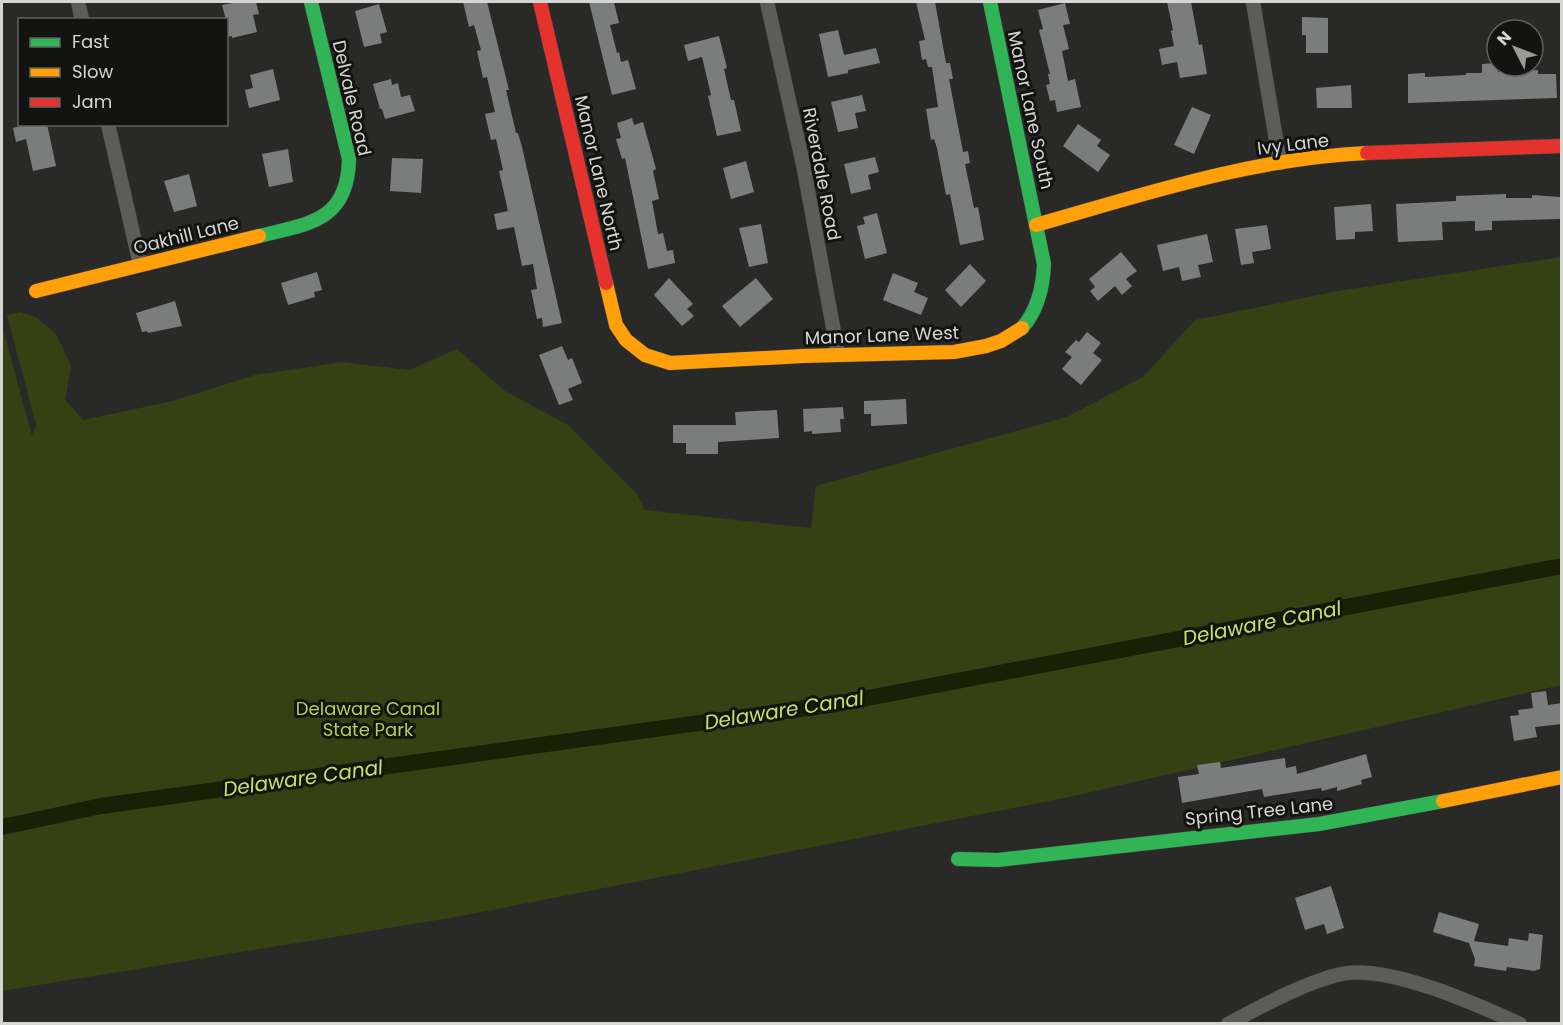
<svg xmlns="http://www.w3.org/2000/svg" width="1563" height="1025" font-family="Poppins,sans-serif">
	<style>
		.green { fill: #354013 }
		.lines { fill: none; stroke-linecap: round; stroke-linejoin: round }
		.canal { stroke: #1a2005; stroke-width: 16 }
		.building { fill: #7b7c7c }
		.street-casing { stroke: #454643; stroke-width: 15 }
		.fast-casing { stroke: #454643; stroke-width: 15 }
		.slow-casing { stroke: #454643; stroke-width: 15 }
		.jam-casing { stroke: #454643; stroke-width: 15 }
		.street { stroke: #5c5c5b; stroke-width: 14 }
		.fast { stroke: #30b455; stroke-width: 14 }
		.slow { stroke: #ff9f0a; stroke-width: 14 }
		.jam { stroke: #e5322d; stroke-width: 14 }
		.labels { text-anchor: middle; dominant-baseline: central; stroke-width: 6; stroke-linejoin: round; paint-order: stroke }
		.street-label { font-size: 18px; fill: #d5d6d3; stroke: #131311 }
		.park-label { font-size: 18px; fill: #b1d251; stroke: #131311 }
		.water-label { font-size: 20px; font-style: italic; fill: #c2e363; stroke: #131311 }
	</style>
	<rect width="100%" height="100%" fill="#292a28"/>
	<!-- green -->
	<path class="green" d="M1561,257V685L1069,797L456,917L2,991V325L32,436L36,425L7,315L21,312L37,318L56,334L71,366L65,400L83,420L173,401L255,375L342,362L409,370L457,349L505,391L568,425L637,494L645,510L811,528L816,486L1067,417L1143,377L1195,320L1338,291Z"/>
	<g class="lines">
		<!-- canal -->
		<path class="canal" d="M2,827L101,806L836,704L1562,566"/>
	</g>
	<!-- building -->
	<g class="building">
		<path d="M238,2H256L259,14L253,15L257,32L232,38V36L226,37V20L222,5Z"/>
		<path d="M463,2H487L509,90H506L516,133H518L522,147L562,323L543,327L542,318L537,319L531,290L537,289L533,264L522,266L514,227L497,230L494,214L508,211L499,171L503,170L496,139L491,140L485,114L495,112L487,77L483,78L477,51L481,50L474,25L469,27Z"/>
		<path d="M589,2H614L619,23L610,25L617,53L619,52L621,62L628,60L636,89L612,95Z"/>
		<path d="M916,2H935L946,63H950L953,79H949L963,152L968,151L970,163L965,164L974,208L978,207L984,240L960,245L950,194L946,195L937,148L934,139L931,140L926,109L938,107L932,67H928L926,59L922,60L919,41L925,40Z"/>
		<path d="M1167,2H1191L1199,45L1202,44L1207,74L1180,78L1177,62L1162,65L1159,49L1174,46L1171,31L1173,30Z"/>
		<path d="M1065,3L1070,24L1063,25L1069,49L1062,51L1068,81L1075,79L1081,107L1057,112L1055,100L1050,101L1046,85L1050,84L1048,74H1050L1039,30L1043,29L1038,10Z"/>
		<path d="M379,4L387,32L380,34L382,43L364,47L355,11Z"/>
		<path d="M1302,17L1328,18V53H1306V35H1302Z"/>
		<path d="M838,30L844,55L876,48L880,63L848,70V73L828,77L819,34Z"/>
		<path d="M719,36L727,68L724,69L731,100H734L741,131L717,136L708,96L711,95L702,57L688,61L684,45Z"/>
		<path d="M1497,63L1498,72L1538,70V74H1556L1557,98L1408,103V74L1425,73V77L1466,75V73H1482V64Z"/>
		<path d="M273,69L280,100L249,108L245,90L253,88L250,75Z"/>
		<path d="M391,79L392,85L398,83L401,97L410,95L415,111L385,119L382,109H380L373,84Z"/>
		<path d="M1351,85L1352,108H1317L1316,88Z"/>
		<path d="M862,95L866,111L855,113L858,128L838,132L831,102Z"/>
		<path d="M1192,107L1211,115L1194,154L1174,145Z"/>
		<path d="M632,118L634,125L643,122L656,169L653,171L659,199L652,201L658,234L663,233L667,251L673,250L675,263L648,269L625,158L622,159L616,139L621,138L617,123Z"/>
		<path d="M27,124H47L56,166L33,171L26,139L16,142L13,128Z"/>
		<path d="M1078,124L1101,140L1097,146L1110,155L1098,172L1063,146Z"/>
		<path d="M288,149L293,182L269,187L262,154Z"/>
		<path d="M875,157L879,172L868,175L871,189L851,194L844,164Z"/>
		<path d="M392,158L423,159L421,193L390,191Z"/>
		<path d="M746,161L754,192L731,199L723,168Z"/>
		<path d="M189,174L197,206L174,212L164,181Z"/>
		<path d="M1506,194V198H1532V195L1560,197V219L1492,221V230L1475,231V221L1442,222L1443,240L1398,242L1396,204L1456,201V196Z"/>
		<path d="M1371,204L1373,231L1355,232V239L1336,240L1334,207Z"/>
		<path d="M877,213L887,253L865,259L857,226L865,224L863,217Z"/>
		<path d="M761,224L768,263L749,267L739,228Z"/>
		<path d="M1267,225L1271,249L1252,252L1254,263L1241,265L1235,229Z"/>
		<path d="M1207,234L1213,262L1198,265L1201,277L1182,281L1179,267L1163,271L1157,245Z"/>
		<path d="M1121,252L1137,271L1126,279L1132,286L1122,295L1115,286L1098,301L1090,291L1095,287L1089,279Z"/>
		<path d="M970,264L986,281L961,307L945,290Z"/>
		<path d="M317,272L322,290L314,292L315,297L288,305L281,283Z"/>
		<path d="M893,273L918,283L914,292L928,298L921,315L883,300Z"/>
		<path d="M669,278L693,304L687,309L694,316L682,326L654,295Z"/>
		<path d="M756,278L773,299L740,327L722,306Z"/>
		<path d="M175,301L182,326L148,333L147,331L142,332L136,313Z"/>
		<path d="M1087,332L1101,343L1093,353L1102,360L1081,385L1062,369L1072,357L1065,352L1076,340L1079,342Z"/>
		<path d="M562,346L568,360L572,358L582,383L568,389L573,400L559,405L539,355Z"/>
		<path d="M906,399L907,424L871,426V414H864V401Z"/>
		<path d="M843,407L844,419H840L841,432L812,434V431L804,432L803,409Z"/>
		<path d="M777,410L779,438L718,442V454H686V443H673V425H736L735,412Z"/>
		<path d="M1546,691L1548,705L1562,703V724L1535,727L1537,737L1514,741L1510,716L1519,715L1518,710L1533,708L1531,693Z"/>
		<path d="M1366,754L1372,777L1361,780L1362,784L1337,791V787L1322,791L1321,788L1264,797L1262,789L1182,803L1178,777L1199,774L1197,765L1220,762L1221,768L1285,758L1286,768L1296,766L1297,774Z"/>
		<path d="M1331,886L1344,928L1327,934L1324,924L1305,930L1295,898Z"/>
		<path d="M1439,912L1479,924L1474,941L1508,946L1509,938L1528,941L1529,933L1543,935L1540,969L1534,971L1507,967L1506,971L1474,966L1475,959L1469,943L1433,932Z"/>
	</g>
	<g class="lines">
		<defs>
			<g id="street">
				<path d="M78,2L82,20"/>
				<path d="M767,2L803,164L838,354"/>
				<path d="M1253,2L1280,163"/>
				<path d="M108,124L140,264"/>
				<path d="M1228,1024C1262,1006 1303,983 1341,974C1388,964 1476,1004 1520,1024"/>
			</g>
			<g id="fast">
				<path d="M990,2L1044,264C1043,288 1038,310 1022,328"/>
				<path d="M259,236C309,224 348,221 349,159L311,2"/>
				<path d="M958,859L998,860L1319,824L1443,801"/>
			</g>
			<g id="slow">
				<path d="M1036,225C1144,194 1254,158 1367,153"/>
				<path d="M606,283L616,325L626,340L645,355L670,363L803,356L954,352L986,346L1001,341L1022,328"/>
				<path d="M36,291L259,236"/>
				<path d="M1443,801L1562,777"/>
			</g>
			<g id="jam">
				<path d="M540,2L606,283"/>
				<path d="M1367,153L1562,146"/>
			</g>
		</defs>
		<!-- street casing -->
		<use href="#street" class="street-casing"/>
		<!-- fast casing -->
		<use href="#fast" class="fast-casing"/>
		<!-- slow casing -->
		<use href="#slow" class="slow-casing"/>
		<!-- jam casing -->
		<use href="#jam" class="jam-casing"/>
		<!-- street -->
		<use href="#street" class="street"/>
		<!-- fast -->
		<use href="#fast" class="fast"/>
		<!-- slow -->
		<use href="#slow" class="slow"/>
		<!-- jam -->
		<use href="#jam" class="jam"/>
	</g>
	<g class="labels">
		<!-- street labels -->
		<g class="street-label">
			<text transform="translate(352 98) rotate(77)">Delvale Road</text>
			<text transform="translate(1031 110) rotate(78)">Manor Lane South</text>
			<text transform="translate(1293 144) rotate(-7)">Ivy Lane</text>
			<text transform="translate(599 173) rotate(77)">Manor Lane North</text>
			<text transform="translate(822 174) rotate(79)">Riverdale Road</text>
			<text transform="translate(186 235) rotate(-14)">Oakhill Lane</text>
			<text transform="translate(882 335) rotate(-2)">Manor Lane West</text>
			<text transform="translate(1259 811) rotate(-6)">Spring Tree Lane</text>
		</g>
		<!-- park labels -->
		<g class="park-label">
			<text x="368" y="708">Delaware Canal<tspan x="368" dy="21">State Park</tspan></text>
		</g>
		<!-- water labels -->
		<g class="water-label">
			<text transform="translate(1262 623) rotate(-11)">Delaware Canal</text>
			<text transform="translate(784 710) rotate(-9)">Delaware Canal</text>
			<text transform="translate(303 778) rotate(-8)">Delaware Canal</text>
		</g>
	</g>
	<!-- border -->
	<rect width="1563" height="1025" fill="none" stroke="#d5d6d3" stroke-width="6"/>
	<!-- legend -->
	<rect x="18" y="18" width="210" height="108" fill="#131311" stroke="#61615f" stroke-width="1.5"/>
	<rect x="30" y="38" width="30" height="9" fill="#30b455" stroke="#61615f" stroke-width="1.5"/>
	<text x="72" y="48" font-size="18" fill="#d5d6d3">Fast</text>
	<rect x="30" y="68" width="30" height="9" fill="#ff9f0a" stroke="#61615f" stroke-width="1.5"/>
	<text x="72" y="78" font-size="18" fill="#d5d6d3">Slow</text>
	<rect x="30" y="98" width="30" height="9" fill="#e5322d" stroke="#61615f" stroke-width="1.5"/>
	<text x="72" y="108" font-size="18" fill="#d5d6d3">Jam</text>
	<!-- north arrow -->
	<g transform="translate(1515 48) rotate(312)"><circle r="28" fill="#131311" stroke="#61615f" stroke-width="1.5"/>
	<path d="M0-4.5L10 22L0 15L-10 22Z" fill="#999a97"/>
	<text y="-9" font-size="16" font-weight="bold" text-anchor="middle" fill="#d5d6d3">N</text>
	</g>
</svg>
